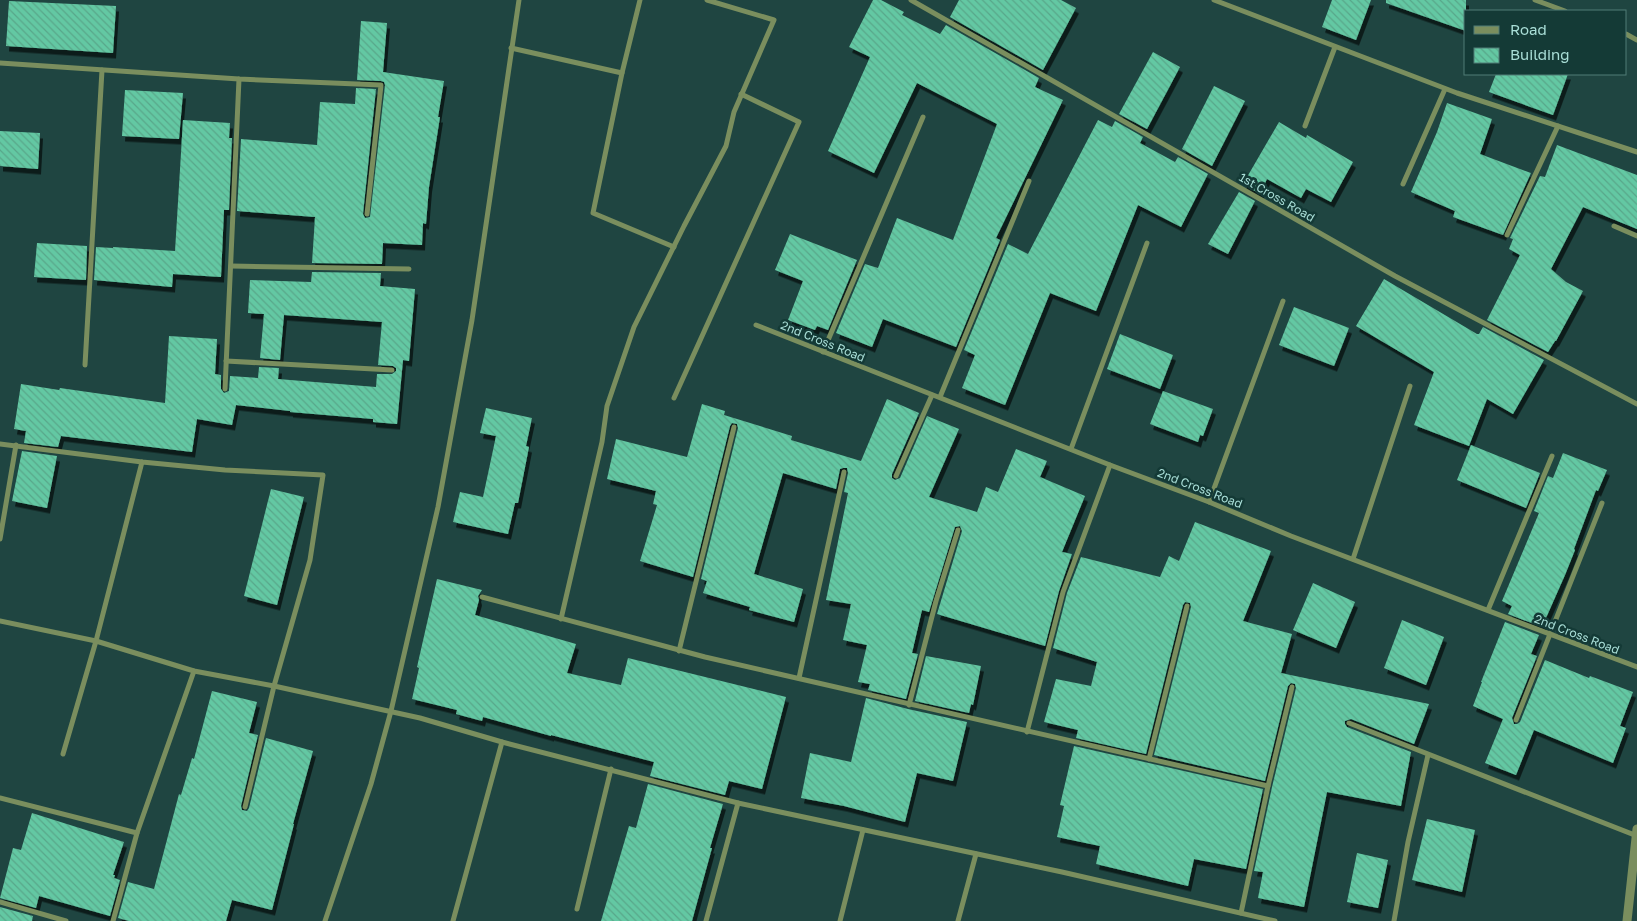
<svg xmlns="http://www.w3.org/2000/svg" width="1637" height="921" font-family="'Golos Text',sans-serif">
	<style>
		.building { fill: url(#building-back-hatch); filter: url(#shadow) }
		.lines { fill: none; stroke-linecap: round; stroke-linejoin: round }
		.minor { stroke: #7a8e5e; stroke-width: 5 }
		.tertiary { stroke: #7a8e5e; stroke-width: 9 }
		.labels { text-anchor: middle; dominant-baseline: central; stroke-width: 5; stroke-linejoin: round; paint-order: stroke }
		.street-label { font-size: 12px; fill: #a9ded7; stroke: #143a36 }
	</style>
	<defs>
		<pattern id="building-back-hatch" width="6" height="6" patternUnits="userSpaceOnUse" patternTransform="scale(1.25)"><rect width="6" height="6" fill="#64c8a3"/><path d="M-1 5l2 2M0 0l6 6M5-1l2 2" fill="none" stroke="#58a78a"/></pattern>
		<filter id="shadow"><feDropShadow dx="3" dy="5.5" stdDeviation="0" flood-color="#0009"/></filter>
	</defs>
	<rect width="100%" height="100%" fill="#1f4541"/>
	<!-- building -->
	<g class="building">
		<path d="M873,0H881L904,12L902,15L940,34L946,25L1039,78L1035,87L1063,100L996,238L1000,240L956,347L883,319L872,347L836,333L865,264L878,268L897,218L953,240L997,124L917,83L874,173L828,151L870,57L849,47Z"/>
		<path d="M959,0H1061L1076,8L1043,70L950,17Z"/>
		<path d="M1332,0H1371L1356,40L1322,27Z"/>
		<path d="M1386,0H1466V31L1386,3Z"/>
		<path d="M9,1L116,6L113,53L6,46Z"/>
		<path d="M361,21L387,23L383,72L444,81L438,117H440L429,187L426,224L423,223L422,245L383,243L382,264L312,263L315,217L237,211L241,139L317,145L320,102L355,104L356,88L376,89L363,214L365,218L370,217L385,85L384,82L381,81L357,80Z"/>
		<path d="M1153,52L1180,67L1147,129L1119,114Z"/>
		<path d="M1496,74H1568L1553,115L1489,92Z"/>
		<path d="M1214,86L1245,101L1212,166L1182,149Z"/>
		<path d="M125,90L183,93L179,139L122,136Z"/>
		<path d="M1447,103L1492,119L1480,154L1531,173L1503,235L1453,217L1455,211L1411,192L1437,132Z"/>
		<path d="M183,120L230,123L229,138H232L229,210H224L221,277L173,274L172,287L94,280L96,247L113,248V247L175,251Z"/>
		<path d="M1098,120L1112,127L1115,121L1143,137L1140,143L1175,162L1178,157L1208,174L1181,227L1138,205L1096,311L1050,293L1005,405L962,388L975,355L964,350L1008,244L1028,254Z"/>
		<path d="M1279,122L1306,138L1307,135L1353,162L1331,202L1306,189L1301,198L1267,179L1260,194L1243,184Z"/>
		<path d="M0,131L40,133L38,169L0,166Z"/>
		<path d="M1557,145L1637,175V229L1583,207L1551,269L1566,282L1583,291L1556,341H1555L1548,352L1487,320L1520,255L1509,249L1513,239L1510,238L1540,176L1545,177Z"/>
		<path d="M1239,192L1255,201L1228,254L1208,244Z"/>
		<path d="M790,234L857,260L828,330L817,326L815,330L788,320L803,281L775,270Z"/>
		<path d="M37,243L87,246L86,280L34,277Z"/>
		<path d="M312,272L381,273L380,286L415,289L409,361L403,360L397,424L373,422V419L290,412V411L236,405L232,425L197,419L192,452L61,436L58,447L24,443L26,431L14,429L21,384L59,390L60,388L165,403L169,336L217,339L215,374L221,375V389L224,393L229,391L230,376L258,378L259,367L279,368L278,379L376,387L377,374H392L396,371V368L393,366L378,365L382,322L284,315L280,360L260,358L264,314L248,313L250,280L311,282Z"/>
		<path d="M1384,279L1477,334H1479L1483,327L1544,360L1513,414L1487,399L1469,446L1414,425L1434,372L1356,326Z"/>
		<path d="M1294,307L1349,328L1334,366L1279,345Z"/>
		<path d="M1120,334L1173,355L1160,389L1107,369Z"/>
		<path d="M1163,391L1213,409L1203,436L1200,435L1198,442L1150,424Z"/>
		<path d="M887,399L919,413L892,474V478L895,480L900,478L927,416L959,429L929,497L977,512L986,487L998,492L1016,449L1047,461L1040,477L1085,496L1062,552L1072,554L1059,591L1045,646L937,614L962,531L960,526L955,527L929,612L922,610L912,653L918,654L906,699L868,690L870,684L858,682L867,645L843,640L851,604L826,600L848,493L844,492L848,473L847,468H843L840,469L836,489L783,473L754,574L803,589L794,622L749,610L750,607L703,593L707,581L701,579L738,428L737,424L732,423L730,426L693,577L640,561L657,505L653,504L656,491L607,479L616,439L687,457L702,404L725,411L724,415L792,436L791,440L861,461Z"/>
		<path d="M486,408L532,418L526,446L529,447L518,503H515L508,534L453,522L460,492L483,497L496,436L480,433Z"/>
		<path d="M1471,445L1540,473L1526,508L1457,480Z"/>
		<path d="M22,451L57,456L47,508L12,501Z"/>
		<path d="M1563,453L1607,470L1598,491L1596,490L1574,549L1575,550L1565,575L1542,627L1508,614L1512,606L1502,601L1539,513L1534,511L1548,476L1553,478Z"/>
		<path d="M271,489L304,497L277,605L244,596Z"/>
		<path d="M1195,522L1271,551L1243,621L1292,634L1281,673L1429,704L1414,744L1351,719L1345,721V724L1347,727L1411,752L1401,806L1327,792L1304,907L1258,898L1263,872L1254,871L1272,787L1296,688L1295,684L1291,683L1288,686L1265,781L1154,755L1191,607L1190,603L1185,602L1183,605L1146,754L1076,738L1078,730L1044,722L1056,679L1091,686L1097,662L1053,648L1067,593L1081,557L1160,577L1169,556L1179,561Z"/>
		<path d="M437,579L482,590L478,596L479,600L475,615L576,644L567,673L621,685L628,658L786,697L762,789L729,781L725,795L650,776L654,762L551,735V736L483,717L482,721L456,714L457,710L412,699L419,668L417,667Z"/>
		<path d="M1313,583L1355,602L1336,648L1293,630Z"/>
		<path d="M1402,620L1444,637L1426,685L1384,668Z"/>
		<path d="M1505,622L1539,635L1531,654L1537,656L1512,718L1514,724H1517L1520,722L1545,660L1589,678L1590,676L1633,692L1620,726L1626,728L1613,763L1534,730L1516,775L1485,763L1503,719L1473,706L1482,682H1481Z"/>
		<path d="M926,656L981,666L973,705L971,704L969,713L915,701Z"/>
		<path d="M212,691L257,702L249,733L258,735L241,806L242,810L247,811L249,808L266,738L313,751L293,824H294L272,910L232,900L226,921H129L118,918L128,882L154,889L179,794L181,795L192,758L194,759Z"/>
		<path d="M866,698L908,709L967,722L953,781L917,773L905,822L844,806L801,798L810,753L851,762Z"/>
		<path d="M1074,746L1263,789L1246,869L1194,859L1188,886L1096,864L1100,846L1057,837L1064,806L1060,805Z"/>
		<path d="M648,784L723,804L710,848H712L692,921H601L629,826L636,828Z"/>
		<path d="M32,813L124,842L113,875H115L114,878L120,880L110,916L39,896L36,908L0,898L13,848L21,850Z"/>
		<path d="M1427,819L1475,830L1462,892L1412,880Z"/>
		<path d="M1357,853L1388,860L1378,908L1347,902Z"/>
		<path d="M0,907L33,916L32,921H0Z"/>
	</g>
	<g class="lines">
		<!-- minor -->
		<g class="minor">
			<path d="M640,0L622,73L593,213L674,247"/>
			<path d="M911,0L1395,276L1637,404"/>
			<path d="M1214,0L1457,93L1637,152"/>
			<path d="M1535,0L1565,11"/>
			<path d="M1626,34L1637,40"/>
			<path d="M511,48L622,73"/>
			<path d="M0,63L239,79L381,85L367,214"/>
			<path d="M1305,126L1335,47"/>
			<path d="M1403,184L1445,89"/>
			<path d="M1614,226L1637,236"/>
			<path d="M1507,235L1558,126"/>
			<path d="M231,266L409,269"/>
			<path d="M756,325L1110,465L1209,502L1291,536L1637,667"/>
			<path d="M823,352L923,117"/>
			<path d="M226,361L392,370"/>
			<path d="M85,365L102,70"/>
			<path d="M225,389L239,79"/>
			<path d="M940,397L1029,181"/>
			<path d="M674,398L799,122L741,94"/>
			<path d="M0,444L142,462L225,470L323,475L310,560L274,686L245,807"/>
			<path d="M1071,449L1147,243"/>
			<path d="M896,476L932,395"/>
			<path d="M1209,502L1283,301"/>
			<path d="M0,539L16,445"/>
			<path d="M1353,559L1410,386"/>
			<path d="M482,597L705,657L1268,786"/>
			<path d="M1488,610L1552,456"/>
			<path d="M561,619L602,442L607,406L634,327L684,226L726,146L734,112L774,20L707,0"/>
			<path d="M0,621L96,641L194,671L274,686L420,718L502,742L738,803L1062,872L1275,921"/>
			<path d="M679,651L734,427"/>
			<path d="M799,678L844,472"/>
			<path d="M909,705L936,601L958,530"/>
			<path d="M1516,720L1602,503"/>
			<path d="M1349,723L1637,836"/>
			<path d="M1027,732L1063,592L1110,465"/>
			<path d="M63,754L96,641L142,462"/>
			<path d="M1149,759L1187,606"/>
			<path d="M0,798L137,833"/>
			<path d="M0,902L66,921"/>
			<path d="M577,909L611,769"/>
			<path d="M1241,913L1268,786L1292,687"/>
			<path d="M113,921L137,833L194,671"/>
			<path d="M325,921L371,784L391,711L438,507L472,320L519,0"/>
			<path d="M453,921L502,742"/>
			<path d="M706,921L738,803"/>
			<path d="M840,921L863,830"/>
			<path d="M958,921L976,854"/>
			<path d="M1394,921L1408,842L1428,755"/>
		</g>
		<!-- tertiary -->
		<path class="tertiary" d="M1627,921L1637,829"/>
	</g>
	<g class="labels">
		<!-- street labels -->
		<g class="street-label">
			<text transform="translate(1277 197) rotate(30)">1st Cross Road</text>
			<text transform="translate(823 341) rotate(22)">2nd Cross Road</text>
			<text transform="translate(1200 488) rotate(21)">2nd Cross Road</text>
			<text transform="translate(1577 634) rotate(21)">2nd Cross Road</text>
		</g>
	</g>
	<!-- legend -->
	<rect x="1464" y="10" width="162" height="65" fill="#143a36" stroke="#507c76"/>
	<rect x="1474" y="26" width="25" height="8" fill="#7a8e5e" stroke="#507c76"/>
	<text x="1510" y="35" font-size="15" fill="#a9ded7">Road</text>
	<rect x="1474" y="48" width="25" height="15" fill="url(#building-back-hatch)" stroke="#507c76"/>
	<text x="1510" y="60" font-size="15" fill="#a9ded7">Building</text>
</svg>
